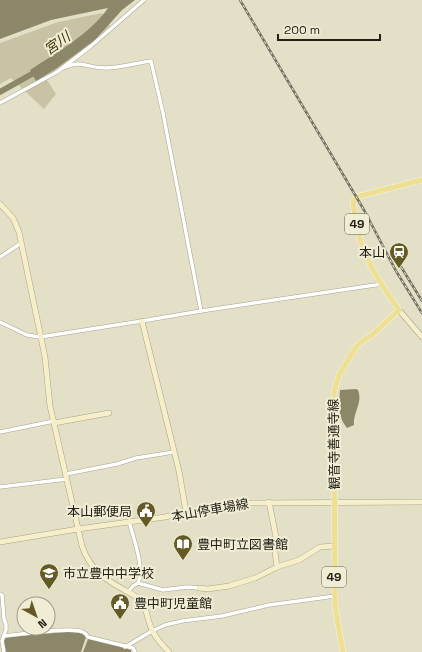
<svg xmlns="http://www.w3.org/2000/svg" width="422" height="652" font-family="'Space Grotesk','Noto Sans JP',sans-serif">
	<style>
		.green { fill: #c8c3a5 }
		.water { fill: #8c8768 }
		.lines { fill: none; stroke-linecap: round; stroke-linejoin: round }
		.river { stroke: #8c8768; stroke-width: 6 }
		.street-casing { stroke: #a7a48d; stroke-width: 4.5 }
		.secondary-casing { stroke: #a7a48d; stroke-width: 6 }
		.primary-casing { stroke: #fff; stroke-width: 6 }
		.street { stroke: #fff; stroke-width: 3.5 }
		.secondary { stroke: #f6efca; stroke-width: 5 }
		.primary { stroke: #ede095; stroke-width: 5.5 }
		.rail-casing { stroke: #726f60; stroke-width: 2.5 }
		.rail { stroke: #f1edd5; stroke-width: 1; stroke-dasharray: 3; stroke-linecap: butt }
		.labels { text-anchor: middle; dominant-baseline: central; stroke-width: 4; stroke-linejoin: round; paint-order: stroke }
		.shield { fill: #f1edd5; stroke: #605e50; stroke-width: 1 }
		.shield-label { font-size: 12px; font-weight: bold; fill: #222017 }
		.poi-label { font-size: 13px; fill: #222017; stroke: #f1edd5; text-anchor: start }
		.street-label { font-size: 13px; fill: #222017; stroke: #f1edd5 }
		.water-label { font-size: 14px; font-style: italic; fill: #393207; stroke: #f1edd5 }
	</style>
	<rect width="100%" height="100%" fill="#e4e0c8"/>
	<!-- green -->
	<path class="green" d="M102,13L110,26L64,65L45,77L56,94L44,109L11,78L0,84V43L58,22Z"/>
	<!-- water -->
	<g class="water">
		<path d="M0,0H135L122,10L95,40L57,68L36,81L30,70C57,52 89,35 108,8L51,20L0,39Z"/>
		<path d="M356,389L358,390C363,403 353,412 354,425L347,428C337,416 339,404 340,390Z"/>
		<path d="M66,632C74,632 80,631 86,637L81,652H5L3,640L5,637Z"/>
		<path d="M90,638L131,650V652H83L88,639Z"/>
	</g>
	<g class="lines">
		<!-- river -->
		<path class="river" d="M0,92L39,70"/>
		<defs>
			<g id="street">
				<path d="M63,68C84,59 85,68 105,68C120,68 136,63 151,61L163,113L201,311"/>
				<path d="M0,103L57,72L91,46L144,0"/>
				<path d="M0,257L21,243"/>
				<path d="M0,322L27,335L40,337L142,321L201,311L382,284"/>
				<path d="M0,432L54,421"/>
				<path d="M66,474L117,464L136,458L174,452"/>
				<path d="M0,487L67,479"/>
				<path d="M129,521C133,537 145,568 138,583"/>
				<path d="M128,592L133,586L138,583L163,590L187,587L199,588"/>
				<path d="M0,594L2,595L4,619L6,624V630L2,641L4,652"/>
				<path d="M4,636C19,635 72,626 83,632C85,633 87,635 88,637L133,648L135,652"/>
				<path d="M125,647L152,631L165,625L182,621L222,616L269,605L335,596"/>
			</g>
			<g id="secondary">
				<path d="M0,204L13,218L19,232L45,357L50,406L82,546C92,575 112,583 137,597C149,609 146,619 153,632C157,639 163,646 169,652"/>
				<path d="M399,310L422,337"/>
				<path d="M142,321L179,471L186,512"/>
				<path d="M54,423L109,413"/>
				<path d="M269,502L276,537L275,552L277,567"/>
				<path d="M0,542L78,529L165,517L186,512H208L240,503L422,502"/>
				<path d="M199,588L208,589L229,586L255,578L277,567L299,560L320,547L334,546"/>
			</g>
			<path id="primary" d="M343,652L335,606V596L334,392L339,375L356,347L364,340L373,334L399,310C387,293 371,270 364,251C358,236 355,218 353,202L356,197L422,180"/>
		</defs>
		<!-- street casing -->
		<use href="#street" class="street-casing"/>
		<!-- secondary casing -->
		<use href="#secondary" class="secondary-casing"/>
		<!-- primary casing -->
		<use href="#primary" class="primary-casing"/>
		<!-- street -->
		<use href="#street" class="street"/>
		<!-- secondary -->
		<use href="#secondary" class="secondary"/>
		<!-- primary -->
		<use href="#primary" class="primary"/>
		<defs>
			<g id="rail">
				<path d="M240,0L364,210L396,271L422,313"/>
				<path d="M395,257L422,301"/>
			</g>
		</defs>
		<!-- rail casing -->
		<use href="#rail" class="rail-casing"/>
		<!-- rail -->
		<use href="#rail" class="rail"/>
	</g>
	<!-- icons -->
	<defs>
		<symbol id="station-pin" viewBox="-11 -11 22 30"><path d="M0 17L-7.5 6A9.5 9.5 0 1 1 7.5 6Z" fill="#635a26" stroke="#f1edd5"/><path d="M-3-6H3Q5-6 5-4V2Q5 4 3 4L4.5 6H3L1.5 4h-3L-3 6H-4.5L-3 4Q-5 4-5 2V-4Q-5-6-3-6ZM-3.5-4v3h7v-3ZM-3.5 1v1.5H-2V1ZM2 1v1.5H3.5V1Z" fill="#fff"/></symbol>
		<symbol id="civic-pin" viewBox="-11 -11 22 30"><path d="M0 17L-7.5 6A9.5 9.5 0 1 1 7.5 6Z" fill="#635a26" stroke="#f1edd5"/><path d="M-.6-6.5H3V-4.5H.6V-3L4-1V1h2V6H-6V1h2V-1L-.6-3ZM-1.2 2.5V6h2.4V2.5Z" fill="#fff"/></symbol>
		<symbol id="library-pin" viewBox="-11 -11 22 30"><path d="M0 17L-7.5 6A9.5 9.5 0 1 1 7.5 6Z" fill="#635a26" stroke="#f1edd5"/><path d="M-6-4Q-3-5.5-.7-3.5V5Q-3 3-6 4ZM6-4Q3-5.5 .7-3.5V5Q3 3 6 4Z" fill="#fff"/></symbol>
		<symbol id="school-pin" viewBox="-11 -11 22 30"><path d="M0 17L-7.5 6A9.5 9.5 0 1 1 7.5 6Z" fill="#635a26" stroke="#f1edd5"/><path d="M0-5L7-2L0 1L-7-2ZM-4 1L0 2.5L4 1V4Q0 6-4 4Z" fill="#fff"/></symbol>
	</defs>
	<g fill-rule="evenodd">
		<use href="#station-pin" x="388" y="241" width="22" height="30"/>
		<use href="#civic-pin" x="135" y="500" width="22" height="30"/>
		<use href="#library-pin" x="172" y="533" width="22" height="30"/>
		<use href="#school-pin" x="38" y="562" width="22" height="30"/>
		<use href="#civic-pin" x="109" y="592" width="22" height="30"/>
	</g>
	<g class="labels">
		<!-- shield labels -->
		<g class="shield">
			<rect x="345" y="214" width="24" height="20" rx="3"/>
			<rect x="322" y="567" width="24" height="20" rx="3"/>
		</g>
		<g class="shield-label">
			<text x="357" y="224">49</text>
			<text x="334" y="577">49</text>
		</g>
		<!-- poi labels -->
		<g class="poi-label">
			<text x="385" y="252" text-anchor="end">本山</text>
			<text x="132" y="511" text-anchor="end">本山郵便局</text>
			<text x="197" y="544">豊中町立図書館</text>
			<text x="63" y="573">市立豊中中学校</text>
			<text x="134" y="603">豊中町児童館</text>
		</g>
		<!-- street labels -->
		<g class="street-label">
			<text transform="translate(334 444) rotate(-91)">観音寺善通寺線</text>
			<text transform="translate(210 510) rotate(-10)">本山停車場線</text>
		</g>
		<!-- water labels -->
		<g class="water-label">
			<text transform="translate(57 43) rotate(-35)">宮川</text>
		</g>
	</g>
	<!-- north arrow -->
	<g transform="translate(36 616) rotate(140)"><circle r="19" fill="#f1edd5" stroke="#9e9b89"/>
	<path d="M0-3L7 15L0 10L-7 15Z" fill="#635a26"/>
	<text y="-6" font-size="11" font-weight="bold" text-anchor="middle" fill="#222017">N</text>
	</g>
	<!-- scale -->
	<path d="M278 34v6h102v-6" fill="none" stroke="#222017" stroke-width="2"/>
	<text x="284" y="34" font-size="12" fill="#222017" stroke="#f1edd5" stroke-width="3" paint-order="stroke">200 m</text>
</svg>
